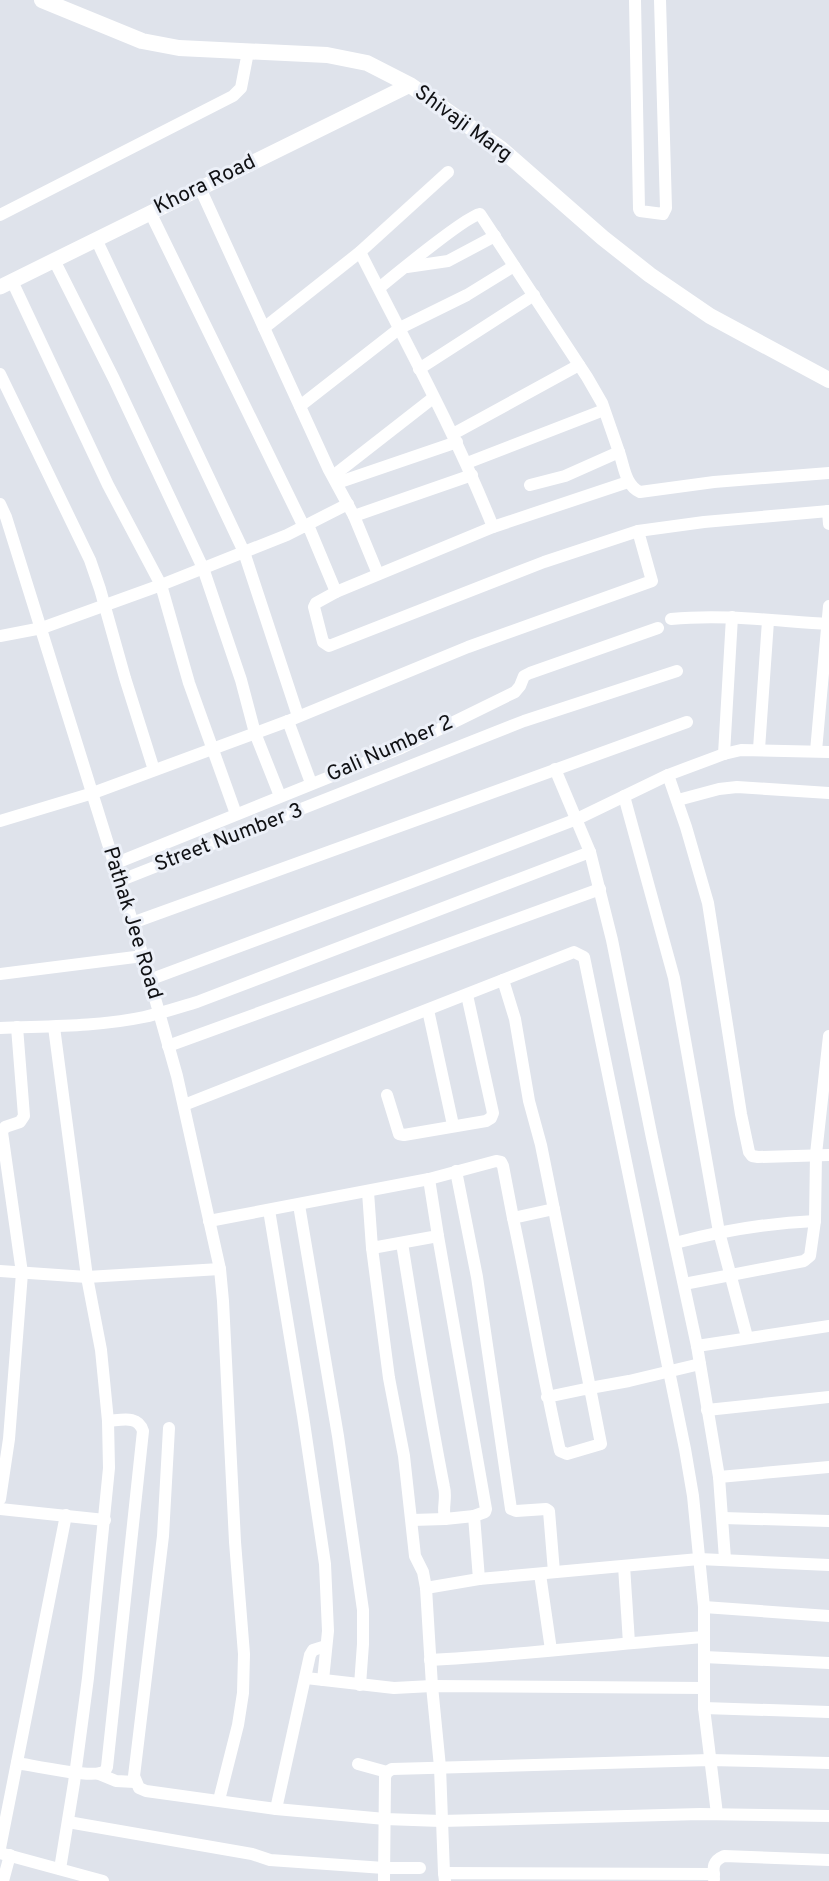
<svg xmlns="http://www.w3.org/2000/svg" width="829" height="1881" font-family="Overpass,sans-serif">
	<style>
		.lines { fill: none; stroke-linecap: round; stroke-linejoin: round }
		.minor { stroke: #fff; stroke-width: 12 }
		.tertiary { stroke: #fff; stroke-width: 15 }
		.secondary { stroke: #fff; stroke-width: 16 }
		.labels { text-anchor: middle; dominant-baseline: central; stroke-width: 6; stroke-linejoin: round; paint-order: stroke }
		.street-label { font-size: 21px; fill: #101114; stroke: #ecf0f8 }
	</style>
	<rect width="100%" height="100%" fill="#dfe3eb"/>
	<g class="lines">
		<!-- minor -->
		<g class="minor">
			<path d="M635,0L639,209L640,211L663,214L666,208L660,0"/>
			<path d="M200,188L329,470L354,516L378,574"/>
			<path d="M150,212L304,527"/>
			<path d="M0,215L233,96L241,88L248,52"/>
			<path d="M96,239L244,552L298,716"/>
			<path d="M360,252C406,343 455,432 493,527"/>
			<path d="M54,260L114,379L203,568L241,680L255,733L280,796"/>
			<path d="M407,267L448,261L495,236"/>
			<path d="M12,281L108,485L161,585L189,683L236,814"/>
			<path d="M379,288C395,275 466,216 480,214L587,377L602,403L619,452"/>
			<path d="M264,328L360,252L448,172"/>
			<path d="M419,369L534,295"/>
			<path d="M0,374L90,560L100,589L125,678L154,770"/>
			<path d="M300,406L400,328L467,295L514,266"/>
			<path d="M453,434L579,365"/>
			<path d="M467,463L604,410"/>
			<path d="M333,476L433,398"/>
			<path d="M337,483L457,442"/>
			<path d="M530,485L565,476L619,452C624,466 625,485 640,492L714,482L829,473"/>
			<path d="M0,504L6,517L143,956L177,1076L220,1269L223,1301L235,1542L244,1654L243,1693L238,1725L219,1800"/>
			<path d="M828,511L829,524"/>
			<path d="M354,516L472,475"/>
			<path d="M308,525L336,592L493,527L628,482"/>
			<path d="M336,592L316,603L314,607L323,642L329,646L544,562L638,531L704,522L829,511"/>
			<path d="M671,619C724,614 776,621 829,624"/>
			<path d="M0,636L42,628L161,585L287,535L348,504"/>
			<path d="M288,721L311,783"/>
			<path d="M759,749L768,621"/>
			<path d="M816,751L829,606"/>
			<path d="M724,754L732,617"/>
			<path d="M555,769L590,852L612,940L652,1138L697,1346L719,1477L725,1559"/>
			<path d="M668,775L686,827L708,903L741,1114L749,1152L752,1156L758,1157L829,1155"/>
			<path d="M624,796L674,978L719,1232L747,1337"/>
			<path d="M678,800L719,789L737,787L829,793"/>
			<path d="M0,821L93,793L288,721L468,647L652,581L638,531"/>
			<path d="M114,864L399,749L515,692L520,686L524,676L530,673L658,628"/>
			<path d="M119,881L524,721L677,671"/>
			<path d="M132,923L687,722"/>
			<path d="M0,974L143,956"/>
			<path d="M149,980L412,882L577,819L668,775L724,754L741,750L829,752"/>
			<path d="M503,980L515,1019L529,1101L541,1145L590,1388L629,1381L700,1364"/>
			<path d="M428,1010L453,1125"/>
			<path d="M54,1027L87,1277L101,1350L108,1421L109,1468L88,1678L74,1783L60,1869"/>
			<path d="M0,1028C48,1026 96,1027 144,1017C162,1013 180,1007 197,1002L590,852"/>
			<path d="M168,1046L600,889"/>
			<path d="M387,1095L399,1134L404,1135L486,1121L491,1118L493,1113L467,995"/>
			<path d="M184,1105L574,952L584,957L685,1449L693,1496L704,1607V1688"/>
			<path d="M456,1171L477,1277L511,1509L516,1511L546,1509L549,1511L554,1572"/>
			<path d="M368,1192L372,1248L438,1236L429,1179"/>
			<path d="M299,1205L338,1436L363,1610V1644L360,1685"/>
			<path d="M269,1210L303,1416L325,1564L328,1631L323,1680"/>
			<path d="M513,1218C530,1296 542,1374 560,1451L567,1454L601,1444L590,1388L547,1397"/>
			<path d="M209,1221L429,1179L496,1161L501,1162L503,1166L513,1218L554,1209"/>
			<path d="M438,1236L486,1509L485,1512L474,1516L479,1579"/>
			<path d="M402,1243C415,1324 428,1406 444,1487C447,1498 442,1508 445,1519L474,1516"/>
			<path d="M675,1243C721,1231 767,1223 815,1221"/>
			<path d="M372,1248L389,1378L404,1456L415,1556L423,1572L426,1588L432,1686L440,1767L444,1873"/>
			<path d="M0,1271L87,1277L220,1269"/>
			<path d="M684,1284L804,1261L810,1256L815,1221L816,1154L829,1036"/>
			<path d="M697,1346L829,1326"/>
			<path d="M707,1410L829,1397"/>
			<path d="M169,1428L163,1536L134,1776L139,1788L146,1791L276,1809L385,1819L441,1821L700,1814L829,1816"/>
			<path d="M719,1477L829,1467"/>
			<path d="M0,1499L9,1439L22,1273L2,1132L5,1127L20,1122L24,1116L17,1027"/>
			<path d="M0,1509L105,1520"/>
			<path d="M723,1518L829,1521"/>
			<path d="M412,1520L445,1519"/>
			<path d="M624,1566L629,1643"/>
			<path d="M540,1574L551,1650"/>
			<path d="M426,1588L479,1579L699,1559L829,1565"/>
			<path d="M704,1607L829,1616"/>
			<path d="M704,1657L829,1663"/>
			<path d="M430,1660C521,1655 612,1644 704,1637"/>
			<path d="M306,1678L394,1688L432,1686L704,1688V1708L717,1814"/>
			<path d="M704,1708L829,1712"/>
			<path d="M17,1763C35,1766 85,1777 100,1773C105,1772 105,1771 107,1767L143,1431C138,1415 122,1420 108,1421"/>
			<path d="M358,1764L387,1772"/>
			<path d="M99,1774L116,1781L135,1782"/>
			<path d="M276,1809L310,1655L313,1650L326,1646"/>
			<path d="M68,1822L252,1854L270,1860L384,1868H420"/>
			<path d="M0,1848L66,1515"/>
			<path d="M0,1853L103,1881"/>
			<path d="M714,1879C713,1868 712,1861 724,1856L829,1860"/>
			<path d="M3,1881L10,1855"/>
			<path d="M384,1881L385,1777L387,1772L392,1769L710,1760L829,1763"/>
			<path d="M445,1881L444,1873L714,1874"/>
		</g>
		<!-- tertiary -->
		<path class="tertiary" d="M0,287L410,85"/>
		<!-- secondary -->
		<path class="secondary" d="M42,0L142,41L179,48L327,55L367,63L410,85L500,148L603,238L650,275L710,316L829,380"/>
	</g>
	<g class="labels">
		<!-- street labels -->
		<g class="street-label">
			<text transform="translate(463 124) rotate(36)">Shivaji Marg</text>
			<text transform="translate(205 185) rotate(-26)">Khora Road</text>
			<text transform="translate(390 749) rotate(-24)">Gali Number 2</text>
			<text transform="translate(229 838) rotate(-21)">Street Number 3</text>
			<text transform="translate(132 923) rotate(73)">Pathak Jee Road</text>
		</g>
	</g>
</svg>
